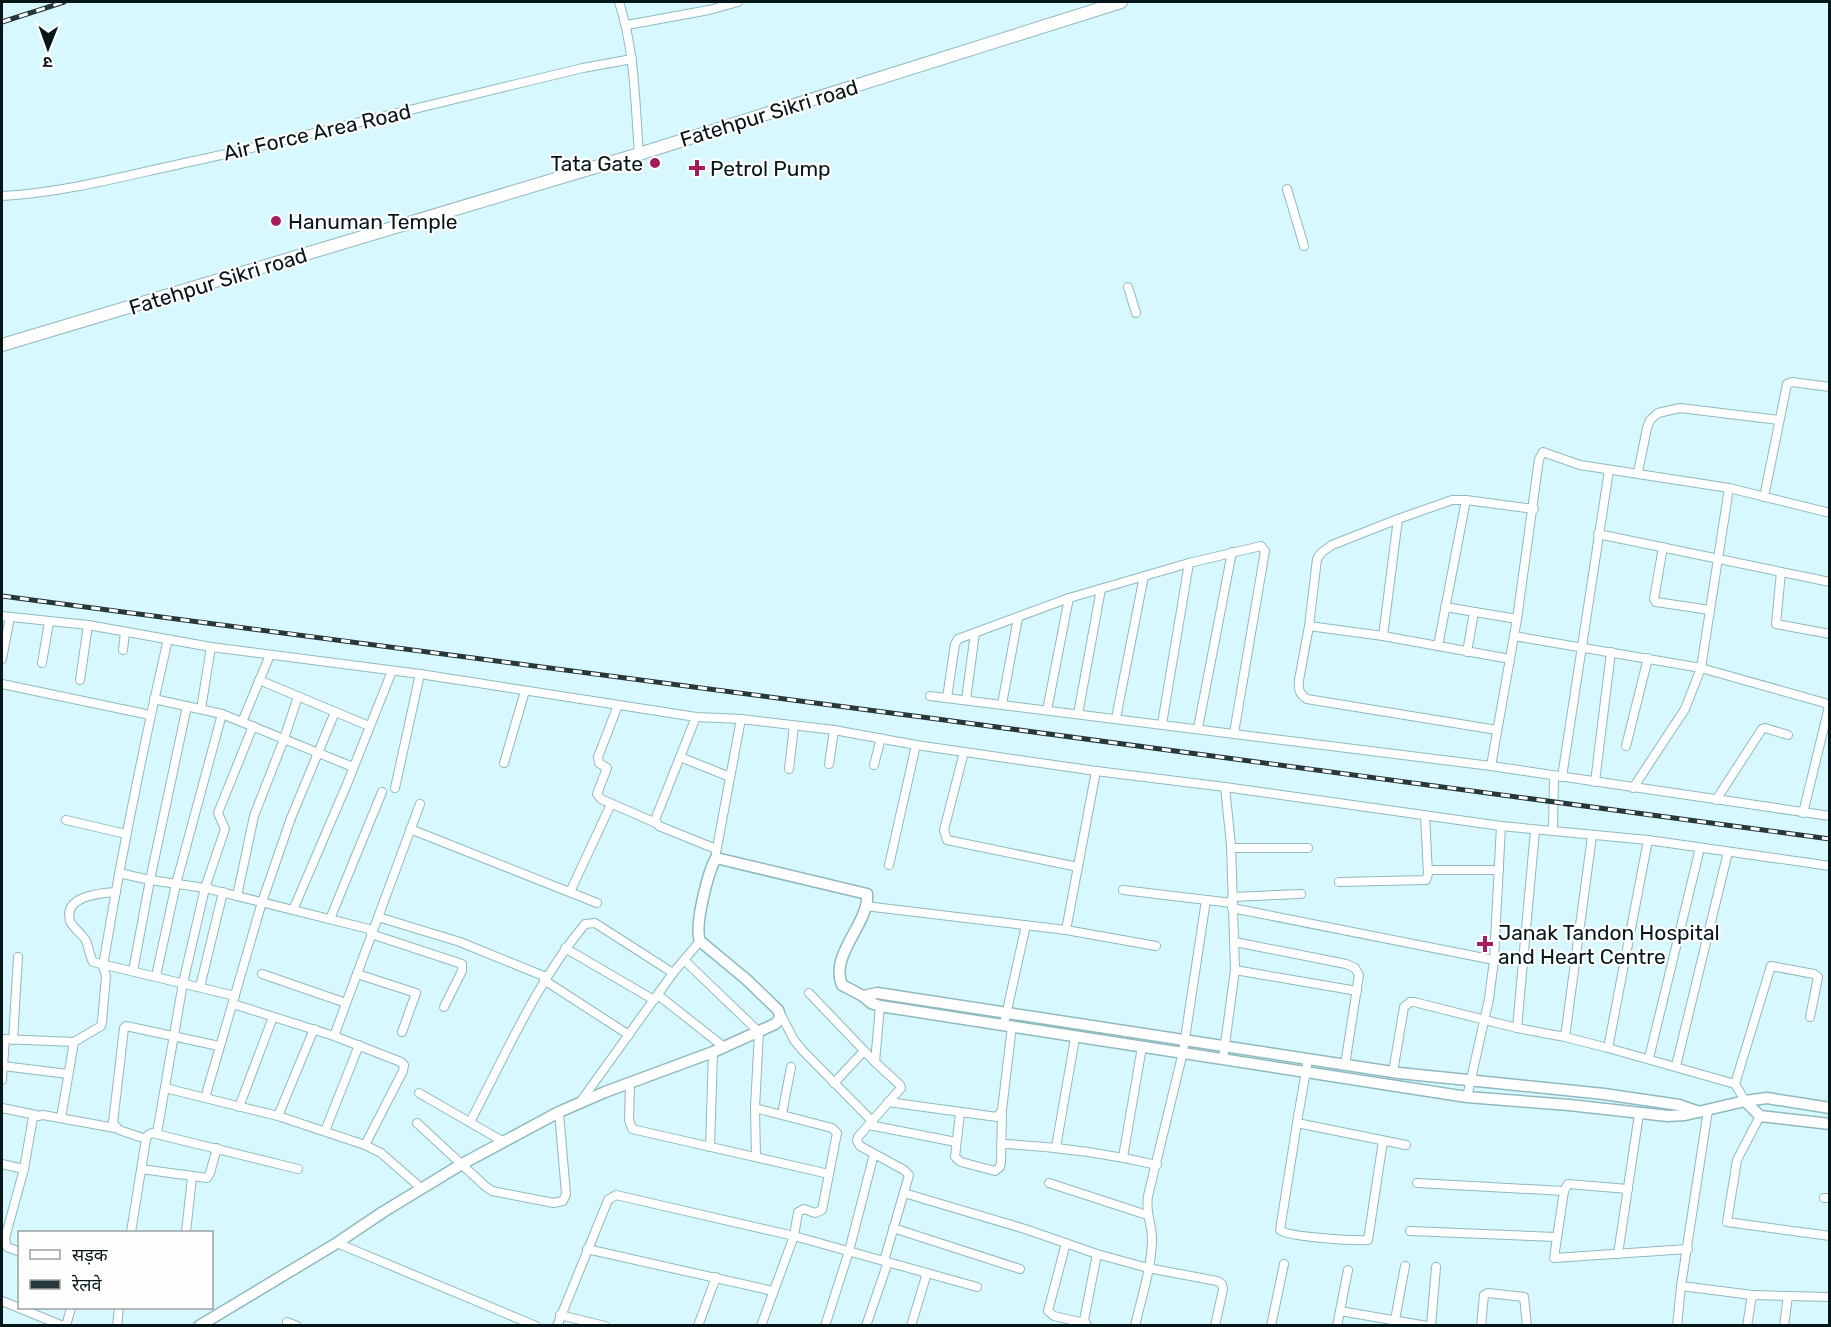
<svg xmlns="http://www.w3.org/2000/svg" width="1831" height="1327" font-family="Rubik,'Noto Sans Devanagari',sans-serif">
	<style>
		.lines { fill: none; stroke-linecap: round; stroke-linejoin: round }
		.street-casing { stroke: #90b9c0; stroke-width: 10 }
		.secondary-casing { stroke: #90b9c0; stroke-width: 13 }
		.primary-casing { stroke: #90b9c0; stroke-width: 14 }
		.street { stroke: #fff; stroke-width: 8 }
		.secondary { stroke: #fff; stroke-width: 10 }
		.primary { stroke: #fff; stroke-width: 12 }
		.rail-casing { stroke: #26383c; stroke-width: 5 }
		.rail { stroke: #fefefe; stroke-width: 3; stroke-dasharray: 9; stroke-linecap: butt }
		.poi-dot { fill: #a91c5c; stroke: #fefefe; stroke-width: 2 }
		.labels { text-anchor: middle; dominant-baseline: central; stroke-width: 4.5; stroke-linejoin: round; paint-order: stroke }
		.street-label { font-size: 21px; fill: #061619; stroke: #fefefe }
		.poi-label { font-size: 21px; fill: #061619; stroke: #fefefe; text-anchor: start }
	</style>
	<rect width="100%" height="100%" fill="#d6f8fe"/>
	<g class="lines">
		<defs>
			<g id="street">
				<path d="M619,2C635,50 635,103 639,154"/>
				<path d="M627,25L709,10L738,2"/>
				<path d="M1287,189L1304,246"/>
				<path d="M2,196C65,193 132,174 194,161C324,132 453,99 583,68L632,59"/>
				<path d="M1128,287L1136,313"/>
				<path d="M1638,472L1647,428L1650,420L1658,413L1680,408L1779,420"/>
				<path d="M1764,497L1787,384L1792,382L1830,387"/>
				<path d="M1598,534L1830,582"/>
				<path d="M1663,547L1654,599L1656,602L1710,610"/>
				<path d="M1781,572L1776,624L1830,634"/>
				<path d="M1445,607L1517,619"/>
				<path d="M2,616L88,625L211,647L420,674L696,717L741,719L834,730L916,745L1096,771L1225,787L1501,826L1648,840L1830,866"/>
				<path d="M1309,626L1383,636L1510,659"/>
				<path d="M1383,636L1398,519"/>
				<path d="M1514,636L1701,668L1825,703L1829,707L1803,813"/>
				<path d="M1438,646L1466,500"/>
				<path d="M123,650L125,632"/>
				<path d="M1467,652L1474,612"/>
				<path d="M2,659L10,617"/>
				<path d="M42,663L49,622"/>
				<path d="M80,680L88,625"/>
				<path d="M259,680L369,726"/>
				<path d="M2,684L150,715"/>
				<path d="M930,696L1491,766L1830,816"/>
				<path d="M947,698L955,644L958,639L1069,598L1189,563L1261,546L1265,551L1234,733"/>
				<path d="M154,699L222,714L353,767"/>
				<path d="M966,700L975,633"/>
				<path d="M1002,704L1018,618"/>
				<path d="M618,705L598,757L599,763L607,768L597,794L601,799L656,823"/>
				<path d="M187,706L150,880L205,888L373,930"/>
				<path d="M201,709L211,647"/>
				<path d="M1047,710L1069,598"/>
				<path d="M1078,714L1101,589"/>
				<path d="M696,717L655,820L659,826L716,849"/>
				<path d="M1116,718L1144,576"/>
				<path d="M242,722L270,655"/>
				<path d="M1162,724L1189,563"/>
				<path d="M1198,728L1232,552"/>
				<path d="M1497,730L1307,699C1299,694 1298,689 1299,680L1309,626L1317,559L1321,553L1332,545L1398,519L1452,500H1466L1534,509"/>
				<path d="M1626,746L1648,658"/>
				<path d="M964,752L944,830L947,840L1078,867"/>
				<path d="M680,757L730,777"/>
				<path d="M504,763L525,691"/>
				<path d="M829,764L834,730"/>
				<path d="M874,765L881,738"/>
				<path d="M1491,766L1517,619L1539,459L1543,452L1580,465L1729,488L1830,513"/>
				<path d="M789,769L794,726"/>
				<path d="M1562,777L1609,470"/>
				<path d="M1595,782L1611,652"/>
				<path d="M395,788L420,674"/>
				<path d="M1633,788L1685,709L1701,668L1729,488"/>
				<path d="M1716,800L1762,729L1765,728L1788,735"/>
				<path d="M66,820L126,834"/>
				<path d="M410,829L597,903"/>
				<path d="M1553,830L1554,776"/>
				<path d="M1232,848H1308"/>
				<path d="M716,853L741,719"/>
				<path d="M889,865L916,745"/>
				<path d="M1428,870H1499"/>
				<path d="M119,873L150,880L133,971"/>
				<path d="M1339,882L1426,880L1428,874L1425,815"/>
				<path d="M1123,890L1232,903"/>
				<path d="M116,892C100,893 63,896 70,921C73,928 81,933 85,939C89,946 89,955 93,962L235,996"/>
				<path d="M570,892L611,804"/>
				<path d="M237,896L254,816L284,739L298,696"/>
				<path d="M1232,897L1301,894"/>
				<path d="M865,906L1066,930L1156,946"/>
				<path d="M1232,908L1494,960"/>
				<path d="M293,910L347,784L392,671"/>
				<path d="M378,917L460,942L546,977"/>
				<path d="M330,919L382,792"/>
				<path d="M1066,930L1096,771"/>
				<path d="M371,934L462,964V971L444,1007"/>
				<path d="M1235,942L1346,964L1355,968L1359,975L1345,1065"/>
				<path d="M565,948L654,1000"/>
				<path d="M684,960L759,1032L755,1108L756,1157"/>
				<path d="M1235,970L1357,991"/>
				<path d="M262,974L346,1003"/>
				<path d="M357,974L416,993L402,1032"/>
				<path d="M156,976L176,884L222,714"/>
				<path d="M544,980L629,1035"/>
				<path d="M200,987L223,892"/>
				<path d="M809,993L875,1062L900,1085L901,1088L858,1137L857,1141L860,1146L904,1170L909,1175L884,1261"/>
				<path d="M658,995L724,1047"/>
				<path d="M233,1004L334,1036L401,1062L404,1065L403,1071L365,1145"/>
				<path d="M781,1015L794,1040L803,1051L872,1121"/>
				<path d="M1004,1024L1026,925"/>
				<path d="M1517,1028L1535,830"/>
				<path d="M334,1036L420,804"/>
				<path d="M1565,1037L1592,836"/>
				<path d="M2,1039L74,1042"/>
				<path d="M13,1040L18,957"/>
				<path d="M1608,1048L1648,840"/>
				<path d="M1649,1058L1700,848"/>
				<path d="M1223,1059L1235,970L1231,845L1225,787"/>
				<path d="M1308,1059L1297,1123L1406,1145"/>
				<path d="M875,1062L880,1006"/>
				<path d="M3,1066L68,1074"/>
				<path d="M1676,1066L1728,852"/>
				<path d="M1393,1072L1404,1007L1410,1002H1414L1517,1028L1565,1037L1608,1048L1735,1084"/>
				<path d="M2,1080L5,1039"/>
				<path d="M834,1083L864,1051"/>
				<path d="M630,1084L629,1120L632,1129L829,1174"/>
				<path d="M165,1088L278,1116L365,1145L381,1153L421,1188"/>
				<path d="M419,1093L504,1142"/>
				<path d="M1467,1097L1489,999L1494,960L1501,826"/>
				<path d="M205,1098L262,902L291,818L335,712"/>
				<path d="M581,1101L673,973L700,941"/>
				<path d="M1745,1101L1735,1084L1771,966L1814,974L1818,977L1810,1017"/>
				<path d="M888,1102L997,1117L1002,1110L1012,1026"/>
				<path d="M239,1107L273,1017"/>
				<path d="M2,1108L36,1115"/>
				<path d="M755,1108L832,1128L837,1133L822,1210L815,1213L804,1209L798,1212L794,1236L761,1326"/>
				<path d="M960,1113L955,1157L961,1162L995,1171L1000,1167L1001,1162L1002,1111"/>
				<path d="M782,1114L791,1067"/>
				<path d="M278,1116L314,1029"/>
				<path d="M1760,1116L1737,1160L1727,1222L1830,1236"/>
				<path d="M61,1118L74,1042L101,1026L102,1022L106,976L103,966C121,856 143,748 168,639"/>
				<path d="M470,1122C506,1054 536,983 585,924L595,923L673,973"/>
				<path d="M417,1123L485,1186L492,1191L554,1203L563,1201L566,1194L559,1112"/>
				<path d="M1297,1123L1280,1230C1287,1237 1355,1241 1368,1240L1383,1141"/>
				<path d="M869,1125L956,1142"/>
				<path d="M325,1131L359,1045"/>
				<path d="M157,1133L183,983L205,888L225,829L218,813L253,726"/>
				<path d="M146,1139L119,1130L113,1123L124,1028L126,1026L219,1046"/>
				<path d="M1001,1144C1054,1146 1105,1153 1157,1165"/>
				<path d="M710,1147L713,1052"/>
				<path d="M1056,1147L1075,1038"/>
				<path d="M1123,1157L1142,1047"/>
				<path d="M2,1164L24,1169"/>
				<path d="M141,1169L207,1178L210,1173L217,1148"/>
				<path d="M1049,1183L1147,1215"/>
				<path d="M1417,1183L1564,1191"/>
				<path d="M1628,1189L1568,1184L1564,1191L1554,1258L1688,1249"/>
				<path d="M904,1193L1025,1229L1097,1254L1148,1268L1217,1281L1222,1284L1223,1289L1215,1326"/>
				<path d="M1824,1198H1830"/>
				<path d="M893,1228L1020,1269"/>
				<path d="M1410,1231L1556,1237"/>
				<path d="M131,1232L146,1139L148,1135L152,1133L298,1169"/>
				<path d="M186,1232L192,1177"/>
				<path d="M337,1243L536,1326"/>
				<path d="M1066,1243L1048,1311L1054,1316L1084,1323"/>
				<path d="M587,1249L773,1291"/>
				<path d="M20,1252L7,1247L5,1238L24,1169L33,1117L43,1115L115,1128"/>
				<path d="M1618,1254L1639,1114"/>
				<path d="M1681,1286L1752,1295"/>
				<path d="M2,1301L63,1326"/>
				<path d="M1340,1311L1427,1326"/>
				<path d="M560,1315L605,1326"/>
				<path d="M1395,1320L1405,1266"/>
				<path d="M287,1322L297,1326"/>
				<path d="M1087,1325L1084,1320L1097,1254"/>
				<path d="M66,1326L71,1308"/>
				<path d="M117,1326L119,1308"/>
				<path d="M557,1326L608,1200L616,1195L794,1236L977,1287"/>
				<path d="M698,1326L716,1277"/>
				<path d="M825,1326L849,1251L874,1154"/>
				<path d="M866,1326L888,1262"/>
				<path d="M911,1326L927,1273"/>
				<path d="M1135,1326C1141,1299 1151,1270 1152,1242C1153,1226 1145,1214 1148,1196L1183,1052L1206,900"/>
				<path d="M1271,1326L1284,1264"/>
				<path d="M1337,1326L1348,1270"/>
				<path d="M1431,1326L1436,1267"/>
				<path d="M1481,1326L1484,1295L1488,1293L1524,1297L1527,1326"/>
				<path d="M1677,1326L1681,1286L1708,1110"/>
				<path d="M1747,1326L1752,1295L1830,1297"/>
				<path d="M1784,1326L1788,1296"/>
			</g>
			<g id="secondary">
				<path d="M863,996L877,993L1399,1073L1604,1094L1679,1105L1699,1112"/>
				<path d="M1745,1101L1760,1116L1830,1124"/>
				<path d="M199,1326L337,1243L383,1212L462,1164L559,1112L605,1092L713,1052L775,1024C780,1020 781,1016 778,1010L747,980L700,941C694,926 708,872 716,858L867,894C870,923 829,954 842,985L863,996L871,1003L880,1006L1467,1097L1569,1105L1668,1116L1685,1115L1745,1101L1767,1098L1830,1108"/>
			</g>
			<path id="primary" d="M2,345L639,154L1121,2"/>
		</defs>
		<!-- street casing -->
		<use href="#street" class="street-casing"/>
		<!-- secondary casing -->
		<use href="#secondary" class="secondary-casing"/>
		<!-- primary casing -->
		<use href="#primary" class="primary-casing"/>
		<!-- street -->
		<use href="#street" class="street"/>
		<!-- secondary -->
		<use href="#secondary" class="secondary"/>
		<!-- primary -->
		<use href="#primary" class="primary"/>
		<defs>
			<g id="rail">
				<path d="M2,22L64,2"/>
				<path d="M2,596L937,719L1830,839"/>
			</g>
		</defs>
		<!-- rail casing -->
		<use href="#rail" class="rail-casing"/>
		<!-- rail -->
		<use href="#rail" class="rail"/>
	</g>
	<!-- markers -->
	<g class="poi-dot">
		<circle cx="655" cy="163" r="6"/>
		<path d="M694 159h6v6h6v6h-6v6h-6v-6h-6v-6h6z"/>
		<circle cx="276" cy="221" r="6"/>
		<path d="M1482 935h6v6h6v6h-6v6h-6v-6h-6v-6h6z"/>
	</g>
	<g class="labels">
		<!-- street labels -->
		<g class="street-label">
			<text transform="translate(769 113) rotate(-17)">Fatehpur Sikri road</text>
			<text transform="translate(317 132) rotate(-13)">Air Force Area Road</text>
			<text transform="translate(218 281) rotate(-17)">Fatehpur Sikri road</text>
		</g>
		<!-- poi labels -->
		<g class="poi-label">
			<text x="643" y="163" text-anchor="end">Tata Gate</text>
			<text x="710" y="168">Petrol Pump</text>
			<text x="288" y="221">Hanuman Temple</text>
			<text x="1498" y="932">Janak Tandon Hospital<tspan x="1498" dy="24">and Heart Centre</tspan></text>
		</g>
	</g>
	<!-- border -->
	<rect width="1831" height="1327" fill="none" stroke="#061619" stroke-width="6"/>
	<!-- legend -->
	<rect x="18" y="1231" width="195" height="78" fill="#fefefe" stroke="#9ba1a2" stroke-width="1.5"/>
	<rect x="30" y="1250" width="30" height="9" fill="#ffffff" stroke="#9ba1a2" stroke-width="1.5"/>
	<text x="72" y="1261" font-size="18" fill="#061619">सड़क</text>
	<rect x="30" y="1280" width="30" height="9" fill="#26383c" stroke="#9ba1a2" stroke-width="1.5"/>
	<text x="72" y="1291" font-size="18" fill="#061619">रेलवे</text>
	<!-- north arrow -->
	<g transform="translate(48 48) rotate(181)" stroke="#fefefe" stroke-width="4.5" paint-order="stroke">
	<path d="M0-4.5L10 22L0 15L-10 22Z" fill="#061619"/>
	<text y="-9" font-size="16" font-weight="bold" text-anchor="middle" fill="#061619">उ</text>
	</g>
</svg>
